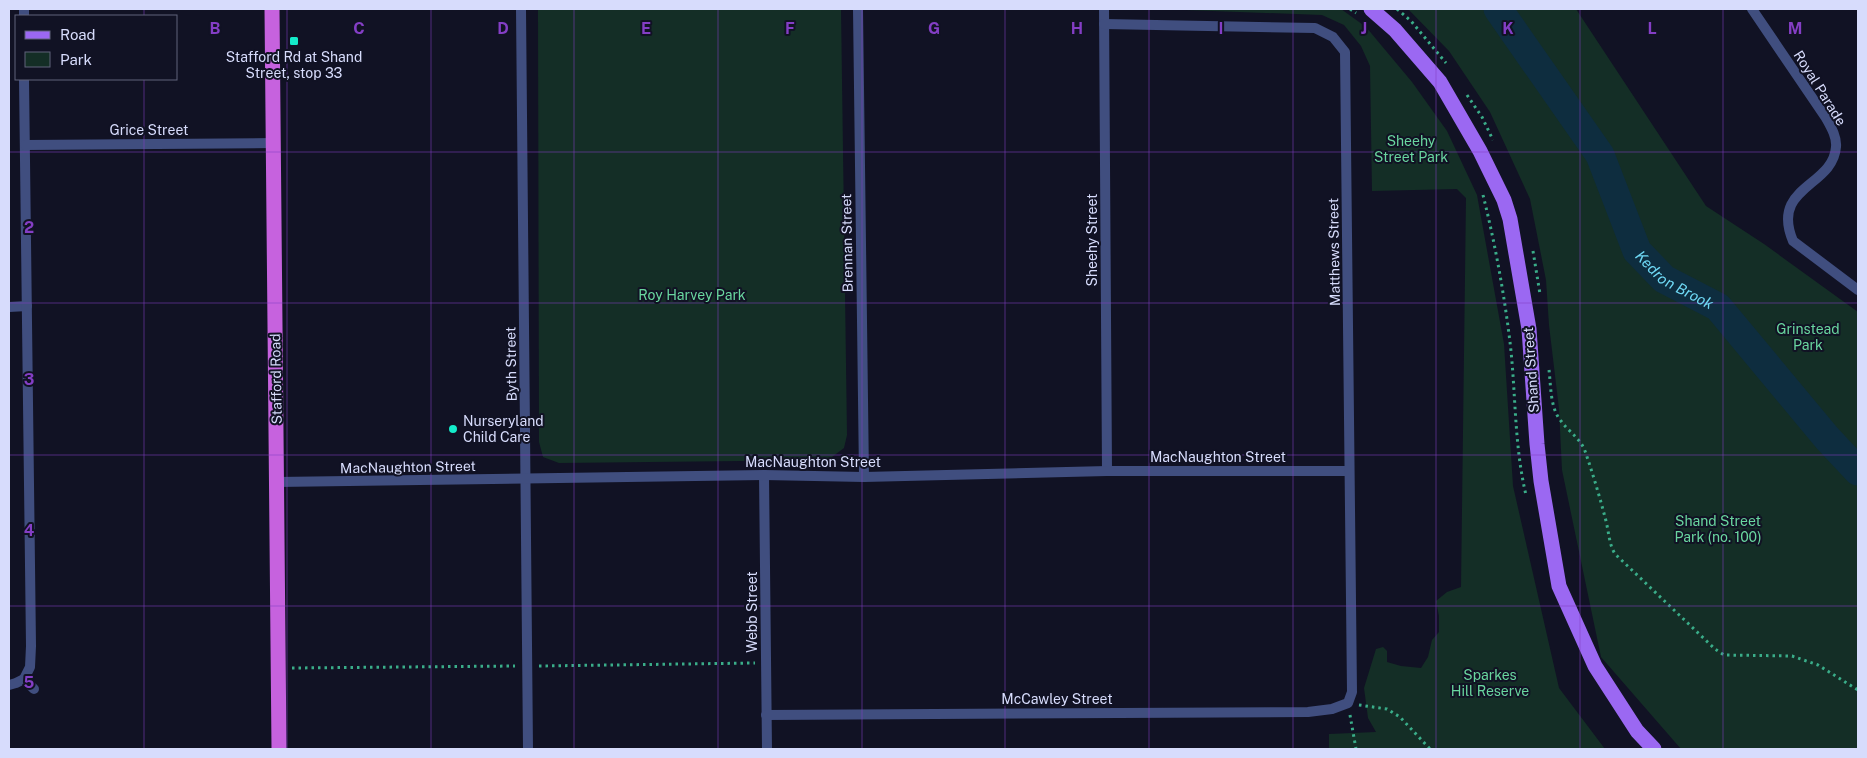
<svg xmlns="http://www.w3.org/2000/svg" width="1867" height="758" font-family="'Public Sans',sans-serif">
	<style>
		.green { fill: #142e26 }
		.lines { fill: none; stroke-linecap: round; stroke-linejoin: round }
		.river { stroke: #0e2d3f; stroke-width: 29 }
		.path { stroke: #3aad89; stroke-width: 3; stroke-dasharray: 2.5 4; stroke-linecap: butt }
		.service { stroke: #404e7f; stroke-width: 10 }
		.minor { stroke: #404e7f; stroke-width: 10 }
		.primary { stroke: #9b68f2; stroke-width: 15 }
		.trunk { stroke: #c662de; stroke-width: 15 }
		.grid { fill: none; stroke: #843ec5; stroke-width: 1; stroke-opacity: 0.55 }
		.poi-dot { fill: #14ebca; stroke: #111224; stroke-width: 2 }
		.labels { text-anchor: middle; dominant-baseline: central; stroke-width: 4; stroke-linejoin: round; paint-order: stroke }
		.poi-label { font-size: 14px; fill: #d7dcfc; stroke: #111224 }
		.street-label { font-size: 14px; fill: #d7dcfc; stroke: #111224 }
		.park-label { font-size: 14px; fill: #69d69f; stroke: #111224 }
		.water-label { font-size: 15px; font-style: italic; fill: #6ed7f3; stroke: #111224 }
		.grid-label { font-size: 16px; text-anchor: middle; font-weight: bold; fill: #843ec5; stroke: #111224; stroke-width: 4; stroke-linejoin: round; paint-order: stroke }
	</style>
	<rect width="100%" height="100%" fill="#111224"/>
	<!-- green -->
	<g class="green">
		<path d="M538,9H841L847,435L844,448L828,460L559,463L543,457L539,442Z"/>
		<path d="M1159,9H1341L1366,27L1412,82L1447,131L1477,195L1504,344L1513,486L1559,688L1605,749H1329V734L1376,732L1368,718L1364,688L1376,649L1383,647L1387,651V662L1401,666L1421,668L1428,657L1432,640L1439,632V616L1436,601L1447,592L1461,587L1466,198L1457,189L1372,191L1370,66L1361,46L1344,25L1322,15Z"/>
		<path d="M1408,9H1576L1706,206L1764,244L1858,312V749H1681L1601,657L1562,470L1559,409L1549,325L1546,280L1530,199L1490,112L1449,51Z"/>
	</g>
	<g class="lines">
		<!-- river -->
		<path class="river" id="s1" d="M1498,9L1600,155L1637,251L1664,279L1718,307L1827,438L1858,471"/>
		<!-- path -->
		<g class="path">
			<path d="M1350,9L1356,13"/>
			<path d="M1397,9L1411,21L1446,63"/>
			<path d="M1467,95L1482,117L1493,140"/>
			<path d="M1483,195C1495,243 1504,293 1510,342C1516,393 1514,445 1526,495"/>
			<path d="M1533,251L1540,294"/>
			<path d="M1549,370C1551,386 1550,408 1561,421C1569,432 1580,438 1585,451C1593,474 1600,498 1606,521C1609,533 1609,544 1615,554L1715,649L1724,655L1792,656L1818,665L1858,690"/>
			<path d="M539,666L755,663"/>
			<path d="M292,668L515,666"/>
			<path d="M1359,705L1387,709L1400,717L1430,749"/>
			<path d="M1350,715L1356,749"/>
		</g>
		<!-- service -->
		<path class="service" d="M9,307L27,306"/>
		<!-- minor -->
		<g class="minor">
			<path d="M24,9V16"/>
			<path d="M521,9L528,749"/>
			<path d="M858,9L864,477"/>
			<path d="M1104,9L1107,471"/>
			<path d="M1752,9L1826,118C1831,127 1837,137 1836,147C1833,187 1770,186 1793,241L1858,290"/>
			<path d="M24,79L31,646L30,667L24,679L34,689"/>
			<path d="M25,145L274,143"/>
			<path d="M764,475L767,749"/>
			<path d="M277,482L764,475L864,477L1107,471H1349"/>
			<path d="M9,685L16,683L24,679"/>
			<path d="M766,715L1308,712L1332,709L1348,703L1352,692L1345,52L1333,37L1315,28L1104,24"/>
		</g>
		<!-- primary -->
		<path class="primary" d="M1371,9L1395,30L1440,82L1480,151L1504,200L1510,219L1529,329L1537,444L1541,481L1559,586L1595,666L1637,731L1654,749"/>
		<!-- trunk -->
		<path class="trunk" d="M272,9L279,749"/>
	</g>
	<!-- grid -->
	<path class="grid" d="M144,9V16M287,9V749M431,9V749M574,9V749M718,9V749M862,9V749M1005,9V749M1149,9V749M1293,9V749M1436,9V749M1580,9V749M1723,9V749M144,79V749M9,152H1858M9,303H1858M9,455H1858M9,606H1858"/>
	<!-- markers -->
	<g class="poi-dot">
		<rect x="289" y="36" width="10" height="10" rx="2.5"/>
		<circle cx="453" cy="429" r="5"/>
	</g>
	<g class="labels">
		<!-- poi labels -->
		<g class="poi-label">
			<text x="294" y="57">Stafford Rd at Shand<tspan x="294" dy="16">Street, stop 33</tspan></text>
			<text x="463" y="421" text-anchor="start">Nurseryland<tspan x="463" dy="16">Child Care</tspan></text>
		</g>
		<!-- street labels -->
		<g class="street-label">
			<text transform="translate(1820 88) rotate(58)">Royal Parade</text>
			<text x="149" y="130">Grice Street</text>
			<text transform="translate(1092 240) rotate(-90)">Sheehy Street</text>
			<text transform="translate(847 243) rotate(-91)">Brennan Street</text>
			<text transform="translate(1334 252) rotate(-91)">Matthews Street</text>
			<text transform="translate(511 364) rotate(-91)">Byth Street</text>
			<text transform="translate(1531 370) rotate(-94)">Shand Street</text>
			<text transform="translate(276 379) rotate(-91)">Stafford Road</text>
			<text x="1218" y="457">MacNaughton Street</text>
			<text x="813" y="462">MacNaughton Street</text>
			<text transform="translate(408 467) rotate(-1)">MacNaughton Street</text>
			<text transform="translate(752 612) rotate(-90)">Webb Street</text>
			<text x="1057" y="699">McCawley Street</text>
		</g>
		<!-- park labels -->
		<g class="park-label">
			<text x="1411" y="141">Sheehy<tspan x="1411" dy="16">Street Park</tspan></text>
			<text x="692" y="295">Roy Harvey Park</text>
			<text x="1808" y="329">Grinstead<tspan x="1808" dy="16">Park</tspan></text>
			<text x="1718" y="521">Shand Street<tspan x="1718" dy="16">Park (no. 100)</tspan></text>
			<text x="1490" y="675">Sparkes<tspan x="1490" dy="16">Hill Reserve</tspan></text>
		</g>
		<!-- water labels -->
		<g class="water-label">
			<text stroke="none"><textPath href="#s1" startOffset="329">Kedron Brook</textPath></text>
		</g>
	</g>
	<g class="grid-label">
		<text x="215" y="34">B</text>
		<text x="359" y="34">C</text>
		<text x="503" y="34">D</text>
		<text x="646" y="34">E</text>
		<text x="790" y="34">F</text>
		<text x="934" y="34">G</text>
		<text x="1077" y="34">H</text>
		<text x="1221" y="34">I</text>
		<text x="1364" y="34">J</text>
		<text x="1508" y="34">K</text>
		<text x="1652" y="34">L</text>
		<text x="1795" y="34">M</text>
		<text x="29" y="233">2</text>
		<text x="29" y="385">3</text>
		<text x="29" y="536">4</text>
		<text x="29" y="688">5</text>
	</g>
	<!-- border -->
	<rect width="1867" height="758" fill="none" stroke="#d7dcfc" stroke-width="20"/>
	<!-- legend -->
	<rect x="15" y="15" width="162" height="65" fill="#111224" stroke="#60637a"/>
	<rect x="25" y="31" width="25" height="8" fill="#9b68f2" stroke="#60637a"/>
	<text x="60" y="40" font-size="15" fill="#d7dcfc">Road</text>
	<rect x="25" y="52" width="25" height="15" fill="#142e26" stroke="#60637a"/>
	<text x="60" y="65" font-size="15" fill="#d7dcfc">Park</text>
</svg>
